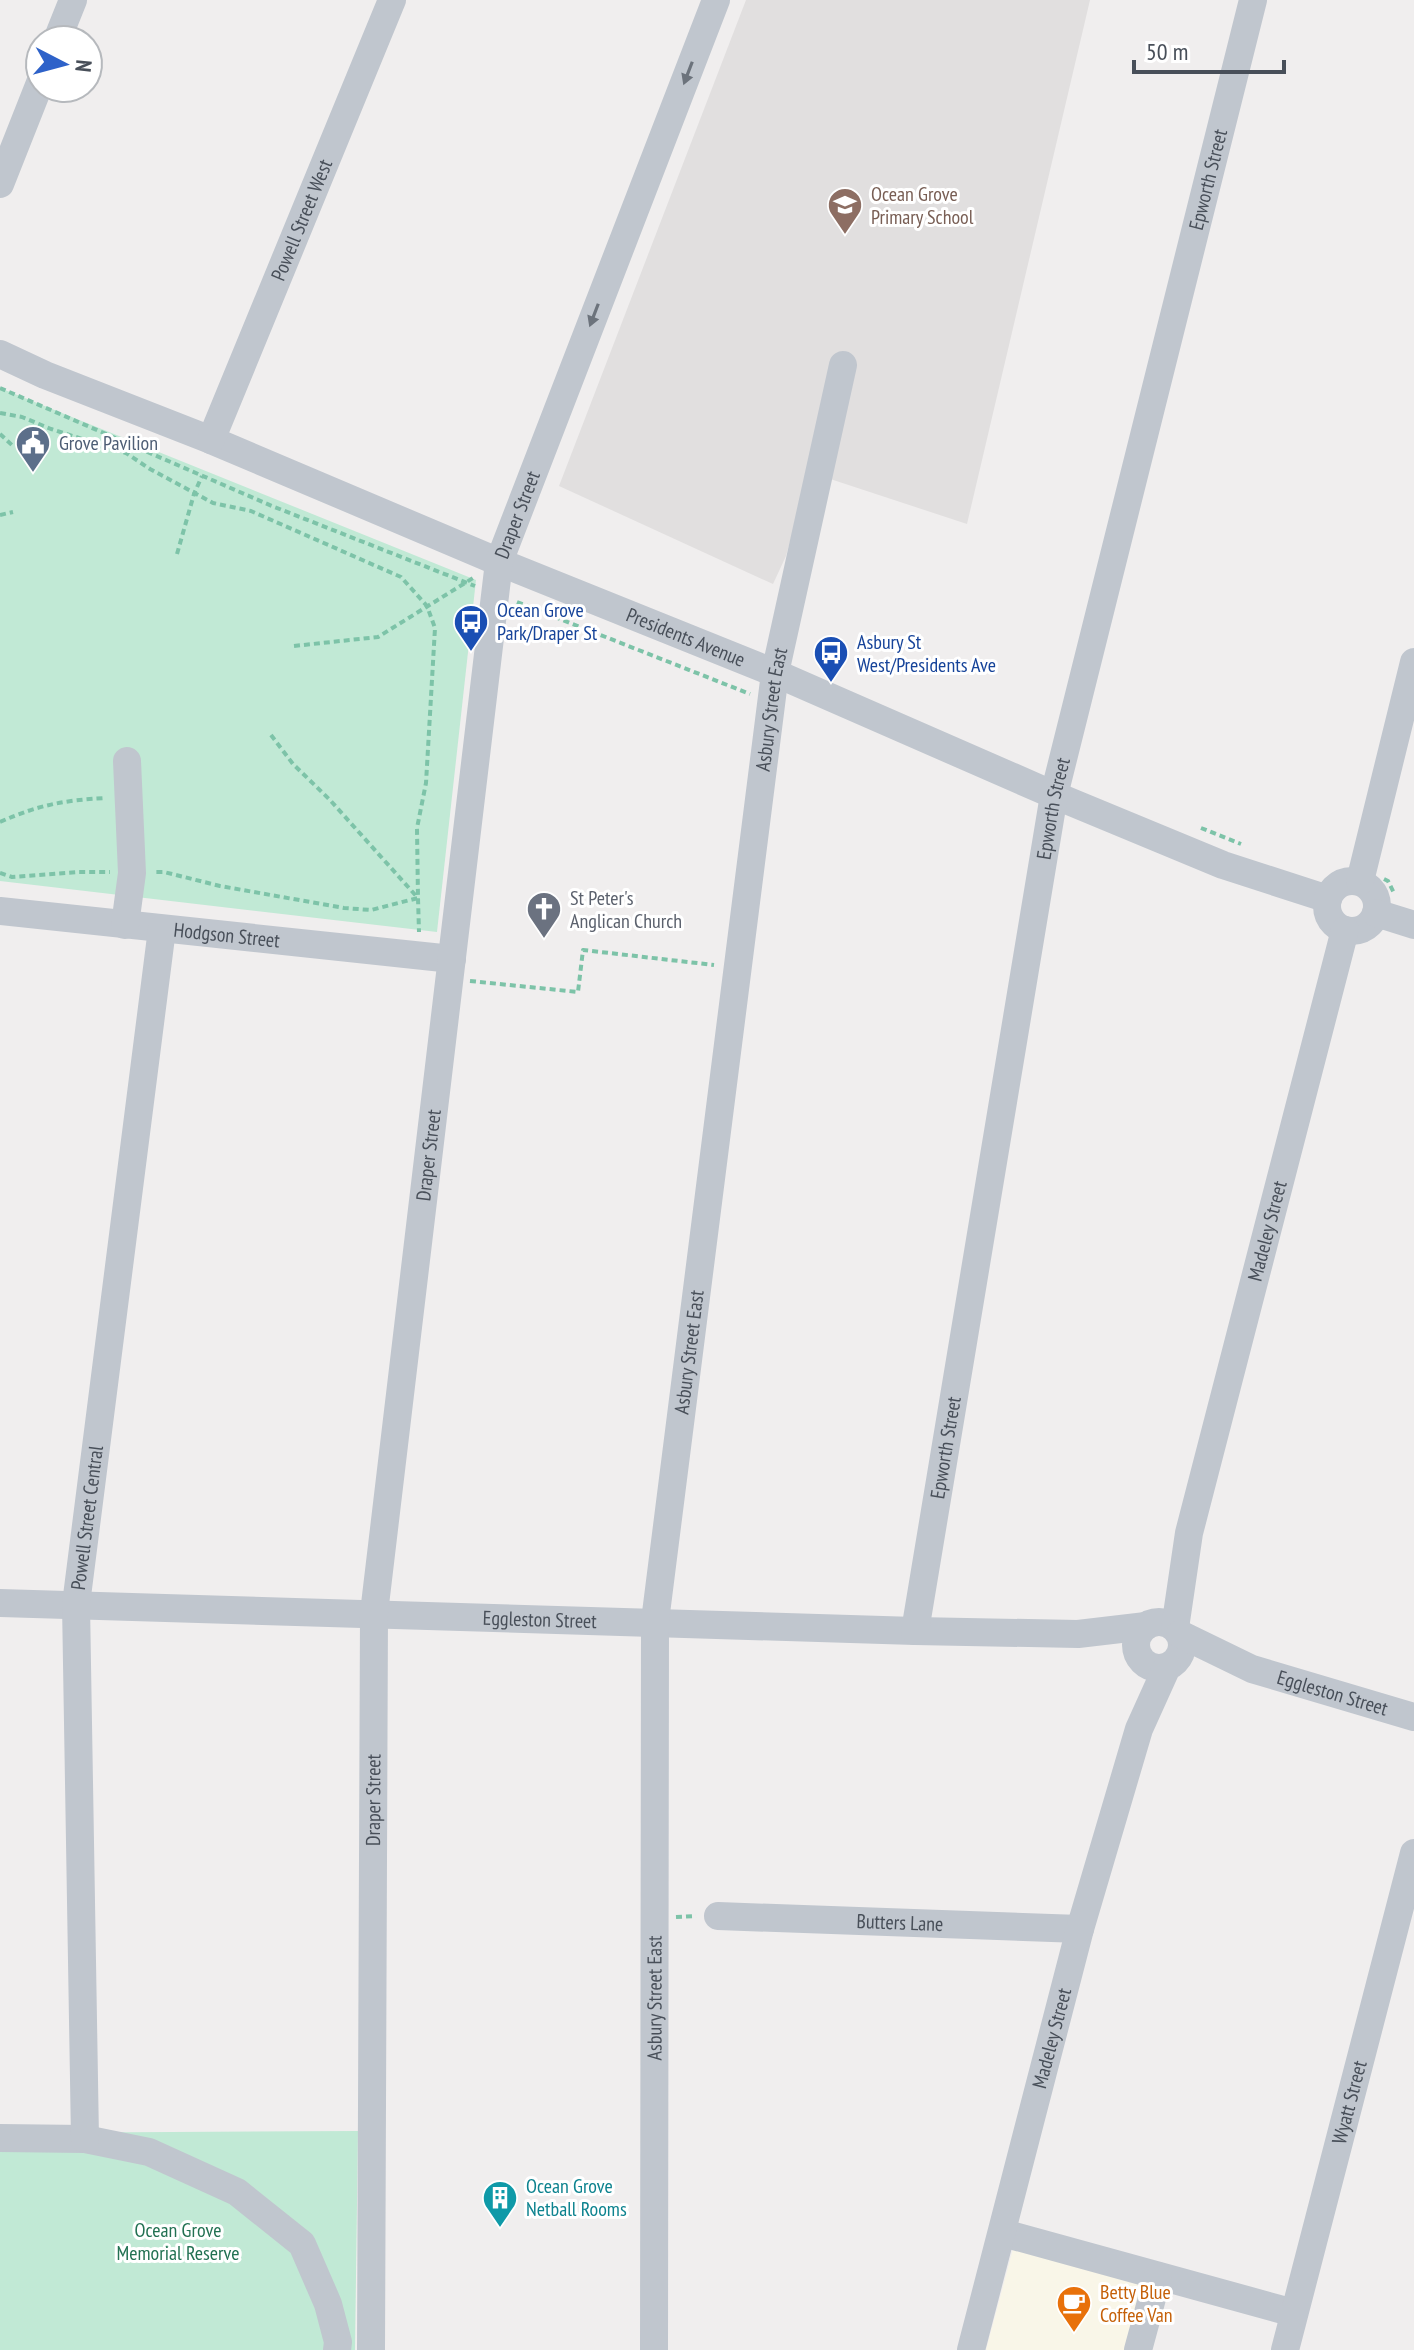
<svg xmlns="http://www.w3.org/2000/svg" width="1414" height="2350" font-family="'PT Sans Narrow',sans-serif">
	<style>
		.commercial { fill: #f9f6e8 }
		.education { fill: #e1dfdf }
		.green { fill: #c1e9d5 }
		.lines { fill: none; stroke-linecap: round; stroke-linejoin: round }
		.path { stroke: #7dc3a8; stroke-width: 4; stroke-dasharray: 6 4; stroke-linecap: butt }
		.minor { stroke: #c0c6ce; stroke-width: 28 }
		.oneway { fill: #6c737c }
		.labels { text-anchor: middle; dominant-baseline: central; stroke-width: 6; stroke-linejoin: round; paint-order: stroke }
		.street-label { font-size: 20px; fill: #484f59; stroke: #fff }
		.education-label { font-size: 20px; fill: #785e54; stroke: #fff; text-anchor: start }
		.service-label { font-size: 20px; fill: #4e5e75; stroke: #fff; text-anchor: start }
		.transit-label { font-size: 20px; fill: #164399; stroke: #fff; text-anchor: start }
		.worship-label { font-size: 20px; fill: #5b616d; stroke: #fff; text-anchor: start }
		.culture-label { font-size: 20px; fill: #0d838f; stroke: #fff; text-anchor: start }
		.park-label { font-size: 20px; fill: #227152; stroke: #fff }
		.food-label { font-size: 20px; fill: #c56008; stroke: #fff; text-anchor: start }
	</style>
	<rect width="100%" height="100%" fill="#f0eeee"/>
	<!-- commercial -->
	<path class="commercial" d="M1013,2249L1147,2285L1129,2350H986Z"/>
	<!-- education -->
	<path class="education" d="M746,0H1090L967,524L809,472L786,556L773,584L559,486Z"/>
	<!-- green -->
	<g class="green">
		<path d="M0,388L476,580L437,932L0,881Z"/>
		<path d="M358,2131L355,2350H0V2133Z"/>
	</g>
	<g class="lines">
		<!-- path -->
		<g class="path">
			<path d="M0,388L272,506L475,586"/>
			<path d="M0,413L22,417L51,429L126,453L150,469L213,503L251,511L401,577L427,606L435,628L426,783L417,828L418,898L371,910L344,908L220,886L164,872H155"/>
			<path d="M0,434L14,447"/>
			<path d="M0,515L13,512"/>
			<path d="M177,554L194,494L202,476"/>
			<path d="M517,602L750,694"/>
			<path d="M294,646L378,637L473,578"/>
			<path d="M271,735L293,764L330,800L418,898L419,932"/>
			<path d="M0,822C38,805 65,800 106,798"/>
			<path d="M1201,828L1241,844"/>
			<path d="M0,873L12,877L79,872H110"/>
			<path d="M1384,879L1388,881L1394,893"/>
			<path d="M470,981L578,992L583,950L714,965"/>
			<path d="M676,1917L696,1916"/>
		</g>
		<!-- minor -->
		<g class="minor">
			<path d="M57,40L73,0"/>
			<path d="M0,184L40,83"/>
			<path id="s1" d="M0,354L45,375L211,440L499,562L775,673L1054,795L1223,865L1328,899"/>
			<path id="s2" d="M211,440L392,0"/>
			<circle cx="1352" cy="906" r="25"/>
			<path d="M1360,881L1414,662"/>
			<path id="s3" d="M0,911L452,959"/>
			<path d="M1376,913L1414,925"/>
			<path d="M125,925L132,873L127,761"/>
			<path id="s4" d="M0,1603L915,1631L1078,1634L1146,1626"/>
			<circle cx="1159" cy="1645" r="23"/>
			<path id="s5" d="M1175,1628L1189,1533L1345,930"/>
			<path id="s6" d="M915,1631L1054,795L1253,0"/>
			<path id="s7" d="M1180,1634L1252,1669L1414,1717"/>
			<path id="s8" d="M718,1916L1080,1929"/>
			<path d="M0,2138L85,2139L149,2152L237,2192L302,2244L328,2304L338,2342L337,2350"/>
			<path id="s9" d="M85,2139L76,1604L162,929"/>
			<path d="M1003,2233L1294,2313"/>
			<path id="s10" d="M371,2350L374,1613L499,562L716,0"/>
			<path id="s11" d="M654,2350L655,1621L775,673L843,365"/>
			<path id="s12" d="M971,2350L1080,1929L1139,1729L1167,1667"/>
			<path d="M1138,2350L1158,2276"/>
			<path id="s13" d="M1285,2350L1414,1853"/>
		</g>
	</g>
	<!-- one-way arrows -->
	<defs><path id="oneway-solid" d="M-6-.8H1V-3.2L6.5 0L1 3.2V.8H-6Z" transform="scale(2)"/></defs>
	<g class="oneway">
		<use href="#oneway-solid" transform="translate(688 73) rotate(111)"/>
		<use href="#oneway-solid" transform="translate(594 315) rotate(111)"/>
	</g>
	<!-- icons -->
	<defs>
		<symbol id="school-pin" viewBox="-11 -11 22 30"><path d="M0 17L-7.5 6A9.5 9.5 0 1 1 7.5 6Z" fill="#8d6e63" stroke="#fff"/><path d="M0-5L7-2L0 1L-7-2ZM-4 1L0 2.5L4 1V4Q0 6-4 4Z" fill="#fff"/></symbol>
		<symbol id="civic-pin" viewBox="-11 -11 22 30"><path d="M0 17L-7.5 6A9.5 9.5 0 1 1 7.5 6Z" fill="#5c6f8a" stroke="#fff"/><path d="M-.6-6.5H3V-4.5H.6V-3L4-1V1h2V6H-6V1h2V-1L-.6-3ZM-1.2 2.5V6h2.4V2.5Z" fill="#fff"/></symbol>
		<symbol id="bus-pin" viewBox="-11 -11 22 30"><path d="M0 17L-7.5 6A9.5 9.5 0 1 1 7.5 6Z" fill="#1a4fb4" stroke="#fff"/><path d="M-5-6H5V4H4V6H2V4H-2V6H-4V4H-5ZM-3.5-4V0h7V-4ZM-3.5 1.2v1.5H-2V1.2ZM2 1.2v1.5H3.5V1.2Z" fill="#fff"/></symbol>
		<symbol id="church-pin" viewBox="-11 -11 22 30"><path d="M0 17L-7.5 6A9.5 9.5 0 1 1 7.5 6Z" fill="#6b7280" stroke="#fff"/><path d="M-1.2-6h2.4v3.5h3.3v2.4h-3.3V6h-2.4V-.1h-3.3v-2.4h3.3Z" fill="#fff"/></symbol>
		<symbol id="building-pin" viewBox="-11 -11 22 30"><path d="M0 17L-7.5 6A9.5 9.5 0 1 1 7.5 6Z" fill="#0f9aa8" stroke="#fff"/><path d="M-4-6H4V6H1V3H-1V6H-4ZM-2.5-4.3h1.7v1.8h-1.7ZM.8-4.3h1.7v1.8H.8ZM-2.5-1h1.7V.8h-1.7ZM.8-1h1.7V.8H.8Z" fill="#fff"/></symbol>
		<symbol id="cafe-pin" viewBox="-11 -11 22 30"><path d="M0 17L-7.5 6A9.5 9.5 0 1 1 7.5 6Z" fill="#e8710a" stroke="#fff"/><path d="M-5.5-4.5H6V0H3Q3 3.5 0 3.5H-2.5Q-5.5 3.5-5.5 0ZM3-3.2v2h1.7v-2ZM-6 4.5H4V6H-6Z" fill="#fff"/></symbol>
	</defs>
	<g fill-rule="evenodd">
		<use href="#school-pin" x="825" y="185" width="40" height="54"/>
		<use href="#civic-pin" x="13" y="423" width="40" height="54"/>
		<use href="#bus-pin" x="451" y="602" width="40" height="54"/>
		<use href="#bus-pin" x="811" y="633" width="40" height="54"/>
		<use href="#church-pin" x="524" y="889" width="40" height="54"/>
		<use href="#building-pin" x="480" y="2178" width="40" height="54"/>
		<use href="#cafe-pin" x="1054" y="2283" width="40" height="54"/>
	</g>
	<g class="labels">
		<!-- street labels -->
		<g class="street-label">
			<text stroke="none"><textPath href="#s6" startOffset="1482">Epworth Street</textPath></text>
			<text stroke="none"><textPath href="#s2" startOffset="238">Powell Street West</textPath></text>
			<text stroke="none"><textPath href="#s10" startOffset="1846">Draper Street</textPath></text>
			<text stroke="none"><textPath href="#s1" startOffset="742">Presidents Avenue</textPath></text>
			<text stroke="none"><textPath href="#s11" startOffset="1648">Asbury Street East</textPath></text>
			<text stroke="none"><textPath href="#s6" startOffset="834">Epworth Street</textPath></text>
			<text stroke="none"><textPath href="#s3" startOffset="228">Hodgson Street</textPath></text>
			<text stroke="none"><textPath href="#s10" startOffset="1198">Draper Street</textPath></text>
			<text stroke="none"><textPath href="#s5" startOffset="408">Madeley Street</textPath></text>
			<text stroke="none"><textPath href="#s11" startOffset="1000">Asbury Street East</textPath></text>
			<text stroke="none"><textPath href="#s6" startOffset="186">Epworth Street</textPath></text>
			<text stroke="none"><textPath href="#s9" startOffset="622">Powell Street Central</textPath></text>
			<text stroke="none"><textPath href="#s4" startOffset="540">Eggleston Street</textPath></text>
			<text stroke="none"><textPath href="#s7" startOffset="164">Eggleston Street</textPath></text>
			<text stroke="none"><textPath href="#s10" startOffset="550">Draper Street</textPath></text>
			<text stroke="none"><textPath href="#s8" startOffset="182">Butters Lane</textPath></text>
			<text stroke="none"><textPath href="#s11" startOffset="352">Asbury Street East</textPath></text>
			<text stroke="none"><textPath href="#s12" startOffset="322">Madeley Street</textPath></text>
			<text stroke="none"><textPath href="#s13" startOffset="256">Wyatt Street</textPath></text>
		</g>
		<!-- education labels -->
		<g class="education-label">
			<text x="871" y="194">Ocean Grove<tspan x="871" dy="23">Primary School</tspan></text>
		</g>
		<!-- service labels -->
		<g class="service-label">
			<text x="59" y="443">Grove Pavilion</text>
		</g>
		<!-- transit labels -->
		<g class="transit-label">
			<text x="497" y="610">Ocean Grove<tspan x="497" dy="23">Park/Draper St</tspan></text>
			<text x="857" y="642">Asbury St<tspan x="857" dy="23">West/Presidents Ave</tspan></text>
		</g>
		<!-- worship labels -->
		<g class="worship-label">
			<text x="570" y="898">St Peter's<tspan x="570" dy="23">Anglican Church</tspan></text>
		</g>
		<!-- culture labels -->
		<g class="culture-label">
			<text x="526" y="2186">Ocean Grove<tspan x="526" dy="23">Netball Rooms</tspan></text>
		</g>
		<!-- park labels -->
		<g class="park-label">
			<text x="178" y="2230">Ocean Grove<tspan x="178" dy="23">Memorial Reserve</tspan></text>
		</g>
		<!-- food labels -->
		<g class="food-label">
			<text x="1100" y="2292">Betty Blue<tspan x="1100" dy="23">Coffee Van</tspan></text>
		</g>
	</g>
	<!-- north arrow -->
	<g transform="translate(64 64) rotate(96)"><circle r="38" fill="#ffffff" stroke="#b6b9bd" stroke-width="2"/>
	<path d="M0-6L14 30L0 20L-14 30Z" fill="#2e62c9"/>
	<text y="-12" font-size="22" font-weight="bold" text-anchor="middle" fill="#484f59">N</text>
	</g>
	<!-- scale -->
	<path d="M1134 60v12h150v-12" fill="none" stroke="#484f59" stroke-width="4"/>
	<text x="1146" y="60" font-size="24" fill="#484f59" stroke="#ffffff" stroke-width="6" paint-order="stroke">50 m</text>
</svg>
